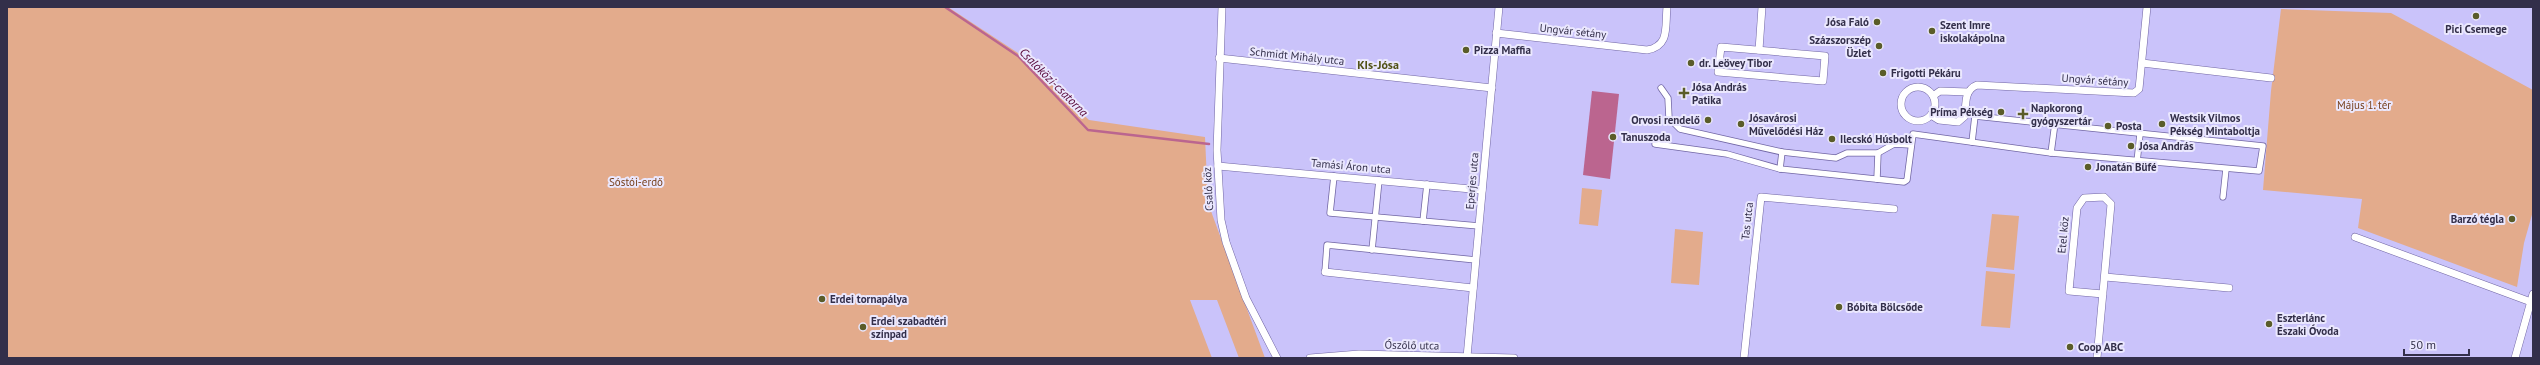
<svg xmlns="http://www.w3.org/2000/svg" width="2540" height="365" font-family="'PT Sans',sans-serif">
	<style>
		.green { fill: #e3ab8c }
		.water { fill: #bb658f }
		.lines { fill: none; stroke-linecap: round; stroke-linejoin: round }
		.stream { stroke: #bb658f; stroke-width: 2.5 }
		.pedestrian-casing { stroke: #7166a4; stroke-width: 7 }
		.minor-casing { stroke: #7166a4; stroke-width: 8 }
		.pedestrian { stroke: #fff; stroke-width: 5.5 }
		.minor { stroke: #fff; stroke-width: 7 }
		.poi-dot { fill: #5a5c29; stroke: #ebe8fe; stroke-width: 1.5 }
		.labels { text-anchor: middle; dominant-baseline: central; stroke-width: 4; stroke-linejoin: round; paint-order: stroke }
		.poi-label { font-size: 11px; font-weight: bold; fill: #332f4a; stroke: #ebe8fe; text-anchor: start }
		.street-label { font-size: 11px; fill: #332f4a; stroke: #ebe8fe }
		.park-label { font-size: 11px; fill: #763f1b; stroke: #ebe8fe }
		.neighbourhood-label { font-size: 12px; font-weight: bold; fill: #505115; stroke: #ebe8fe }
		.water-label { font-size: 12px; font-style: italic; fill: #530033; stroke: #ebe8fe }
	</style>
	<rect width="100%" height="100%" fill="#cac3fa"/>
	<!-- green -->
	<g class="green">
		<path d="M7,7H948L1021,55L1089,120L1205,137L1208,203L1265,358H1239L1217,300H1190L1212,358H7Z"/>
		<path d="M2281,9L2391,13L2533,90V211L2524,243L2517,287L2358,228L2362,199L2263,190L2271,91Z"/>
		<path d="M1582,188L1602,190L1598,226L1579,224Z"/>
		<path d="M1992,214L2019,216L2014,270L1986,267Z"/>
		<path d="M1675,229L1703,232L1699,285L1671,283Z"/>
		<path d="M1986,271L2015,274L2010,328L1981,326Z"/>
	</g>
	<!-- water -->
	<path class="water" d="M1592,91L1619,94L1610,179L1583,175Z"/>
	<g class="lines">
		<!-- stream -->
		<path class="stream" d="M945,7L1018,56L1088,130L1209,144"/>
		<defs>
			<g id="pedestrian">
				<path d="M1661,88L1668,98L1669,118L1680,129L1782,152L1836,158L1847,153H1878L1894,144L1911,145"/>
				<path d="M1972,142L1975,116"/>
				<path d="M1655,144L1727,154L1780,169L1904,182L1907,180L1913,134L2051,153L2259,171L2263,146L1975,116L1965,110"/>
				<path d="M2051,153L2055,123"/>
				<path d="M2137,162L2140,134"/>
				<path d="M1780,169L1782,152"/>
				<path d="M1334,176L1330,213L1479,226"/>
				<path d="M1877,179L1878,153"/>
				<path d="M2223,197L2226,169"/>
				<path d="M1423,221L1427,184"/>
				<path d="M1372,250L1379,180"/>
				<path d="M1325,272L1327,245L1476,260"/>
			</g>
			<g id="minor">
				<path d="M1222,7L1217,150L1221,220L1226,242L1246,298L1277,358"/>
				<path d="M1496,33L1647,50C1670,46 1665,27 1667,7"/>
				<path d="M1721,47L1825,56L1823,81L1718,72Z"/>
				<path d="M1759,50L1762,7"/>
				<path d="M1219,58L1492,88"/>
				<path d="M2142,63L2271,78"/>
				<circle cx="1918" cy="104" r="17"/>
				<path d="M1933,96L1940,91L1968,92"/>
				<path d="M1931,115L1939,120L1958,122L1965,116C1966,104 1964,90 1977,85L2134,93L2139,89L2147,7"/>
				<path d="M1218,166L1482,190"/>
				<path d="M2355,237L2531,302"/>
				<path d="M1325,272L1473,288"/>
				<path d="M2105,277L2229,288"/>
				<path d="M1467,357L1499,7"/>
				<path d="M1310,358L1359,354L1514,358"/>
				<path d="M1744,358L1761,197L1894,209"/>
				<path d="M2097,358L2111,204L2104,197L2084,198L2077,208L2069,291L2103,294"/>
				<path d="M2515,358L2533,294"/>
			</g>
		</defs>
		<!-- pedestrian casing -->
		<use href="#pedestrian" class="pedestrian-casing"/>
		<!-- minor casing -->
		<use href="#minor" class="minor-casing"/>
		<!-- pedestrian -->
		<use href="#pedestrian" class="pedestrian"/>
		<!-- minor -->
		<use href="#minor" class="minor"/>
	</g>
	<!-- markers -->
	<g class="poi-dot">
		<circle cx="2476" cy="16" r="4"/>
		<circle cx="1877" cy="22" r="4"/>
		<circle cx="1932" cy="31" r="4"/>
		<circle cx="1879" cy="46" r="4"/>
		<circle cx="1466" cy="50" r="4"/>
		<circle cx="1691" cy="63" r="4"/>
		<circle cx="1883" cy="73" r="4"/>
		<path d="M1682 87h4v4h4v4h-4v4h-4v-4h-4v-4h4z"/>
		<circle cx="2001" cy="112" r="4"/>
		<path d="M2021 108h4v4h4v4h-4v4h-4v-4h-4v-4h4z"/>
		<circle cx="1708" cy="120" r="4"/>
		<circle cx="1741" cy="124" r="4"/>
		<circle cx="2162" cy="124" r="4"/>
		<circle cx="2108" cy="126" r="4"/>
		<circle cx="1613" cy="137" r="4"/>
		<circle cx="1832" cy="139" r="4"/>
		<circle cx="2131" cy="146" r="4"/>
		<circle cx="2088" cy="167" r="4"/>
		<circle cx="2512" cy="219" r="4"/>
		<circle cx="822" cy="299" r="4"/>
		<circle cx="1839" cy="307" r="4"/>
		<circle cx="2269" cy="324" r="4"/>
		<circle cx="863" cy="327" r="4"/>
		<circle cx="2070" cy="347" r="4"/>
	</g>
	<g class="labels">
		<!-- poi labels -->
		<g class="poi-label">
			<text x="1869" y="22" text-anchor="end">Jósa Faló</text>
			<text x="1940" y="25">Szent Imre<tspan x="1940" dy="13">iskolakápolna</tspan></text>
			<text x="2476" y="29" text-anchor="middle">Pici Csemege</text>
			<text x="1871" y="40" text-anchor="end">Százszorszép<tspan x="1871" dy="13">Üzlet</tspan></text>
			<text x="1474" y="50">Pizza Maffia</text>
			<text x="1699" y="63">dr. Leövey Tibor</text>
			<text x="1891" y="73">Frigotti Pékáru</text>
			<text x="1692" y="87">Jósa András<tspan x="1692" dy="13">Patika</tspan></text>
			<text x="2031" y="108">Napkorong<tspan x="2031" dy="13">gyógyszertár</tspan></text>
			<text x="1993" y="112" text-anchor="end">Príma Pékség</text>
			<text x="1749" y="118">Jósavárosi<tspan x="1749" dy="13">Művelődési Ház</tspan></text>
			<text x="2170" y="118">Westsik Vilmos<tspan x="2170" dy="13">Pékség Mintaboltja</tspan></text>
			<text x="1700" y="120" text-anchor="end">Orvosi rendelő</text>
			<text x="2116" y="126">Posta</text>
			<text x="1621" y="137">Tanuszoda</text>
			<text x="1840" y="139">Ilecskó Húsbolt</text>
			<text x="2139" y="146">Jósa András</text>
			<text x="2096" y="167">Jonatán Büfé</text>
			<text x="2504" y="219" text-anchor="end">Barzó tégla</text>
			<text x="830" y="299">Erdei tornapálya</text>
			<text x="1847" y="307">Bóbita Bölcsőde</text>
			<text x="2277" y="318">Eszterlánc<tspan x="2277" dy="13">Északi Óvoda</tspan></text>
			<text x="871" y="321">Erdei szabadtéri<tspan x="871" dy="13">színpad</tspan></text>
			<text x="2078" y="347">Coop ABC</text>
		</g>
		<!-- street labels -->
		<g class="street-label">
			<text transform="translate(1573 31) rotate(6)">Ungvár sétány</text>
			<text transform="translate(1297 56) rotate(6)">Schmidt Mihály utca</text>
			<text transform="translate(2095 80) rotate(4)">Ungvár sétány</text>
			<text transform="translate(1351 166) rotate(5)">Tamási Áron utca</text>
			<text transform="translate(1472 181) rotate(-85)">Eperjes utca</text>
			<text transform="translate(1208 189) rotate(-93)">Csaló köz</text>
			<text transform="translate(1747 221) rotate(-84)">Tas utca</text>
			<text transform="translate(2063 235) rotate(-85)">Etel köz</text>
			<text transform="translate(1412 345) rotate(1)">Ószőlő utca</text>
		</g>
		<!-- park labels -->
		<g class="park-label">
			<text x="2364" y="105">Május 1. tér</text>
			<text x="636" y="182">Sóstói-erdő</text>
		</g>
		<!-- neighbourhood labels -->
		<g class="neighbourhood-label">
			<text x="1378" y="64">KIs-Jósa</text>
		</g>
		<!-- water labels -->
		<g class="water-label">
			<text transform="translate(1054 82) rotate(45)">Csalóközi-csatorna</text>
		</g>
	</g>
	<!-- border -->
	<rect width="2540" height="365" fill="none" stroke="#332f4a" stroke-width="16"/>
	<!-- scale -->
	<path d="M2404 349v6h65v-6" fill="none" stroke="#332f4a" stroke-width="2"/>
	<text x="2410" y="349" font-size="12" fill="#332f4a" stroke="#ebe8fe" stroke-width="3" paint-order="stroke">50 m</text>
</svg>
